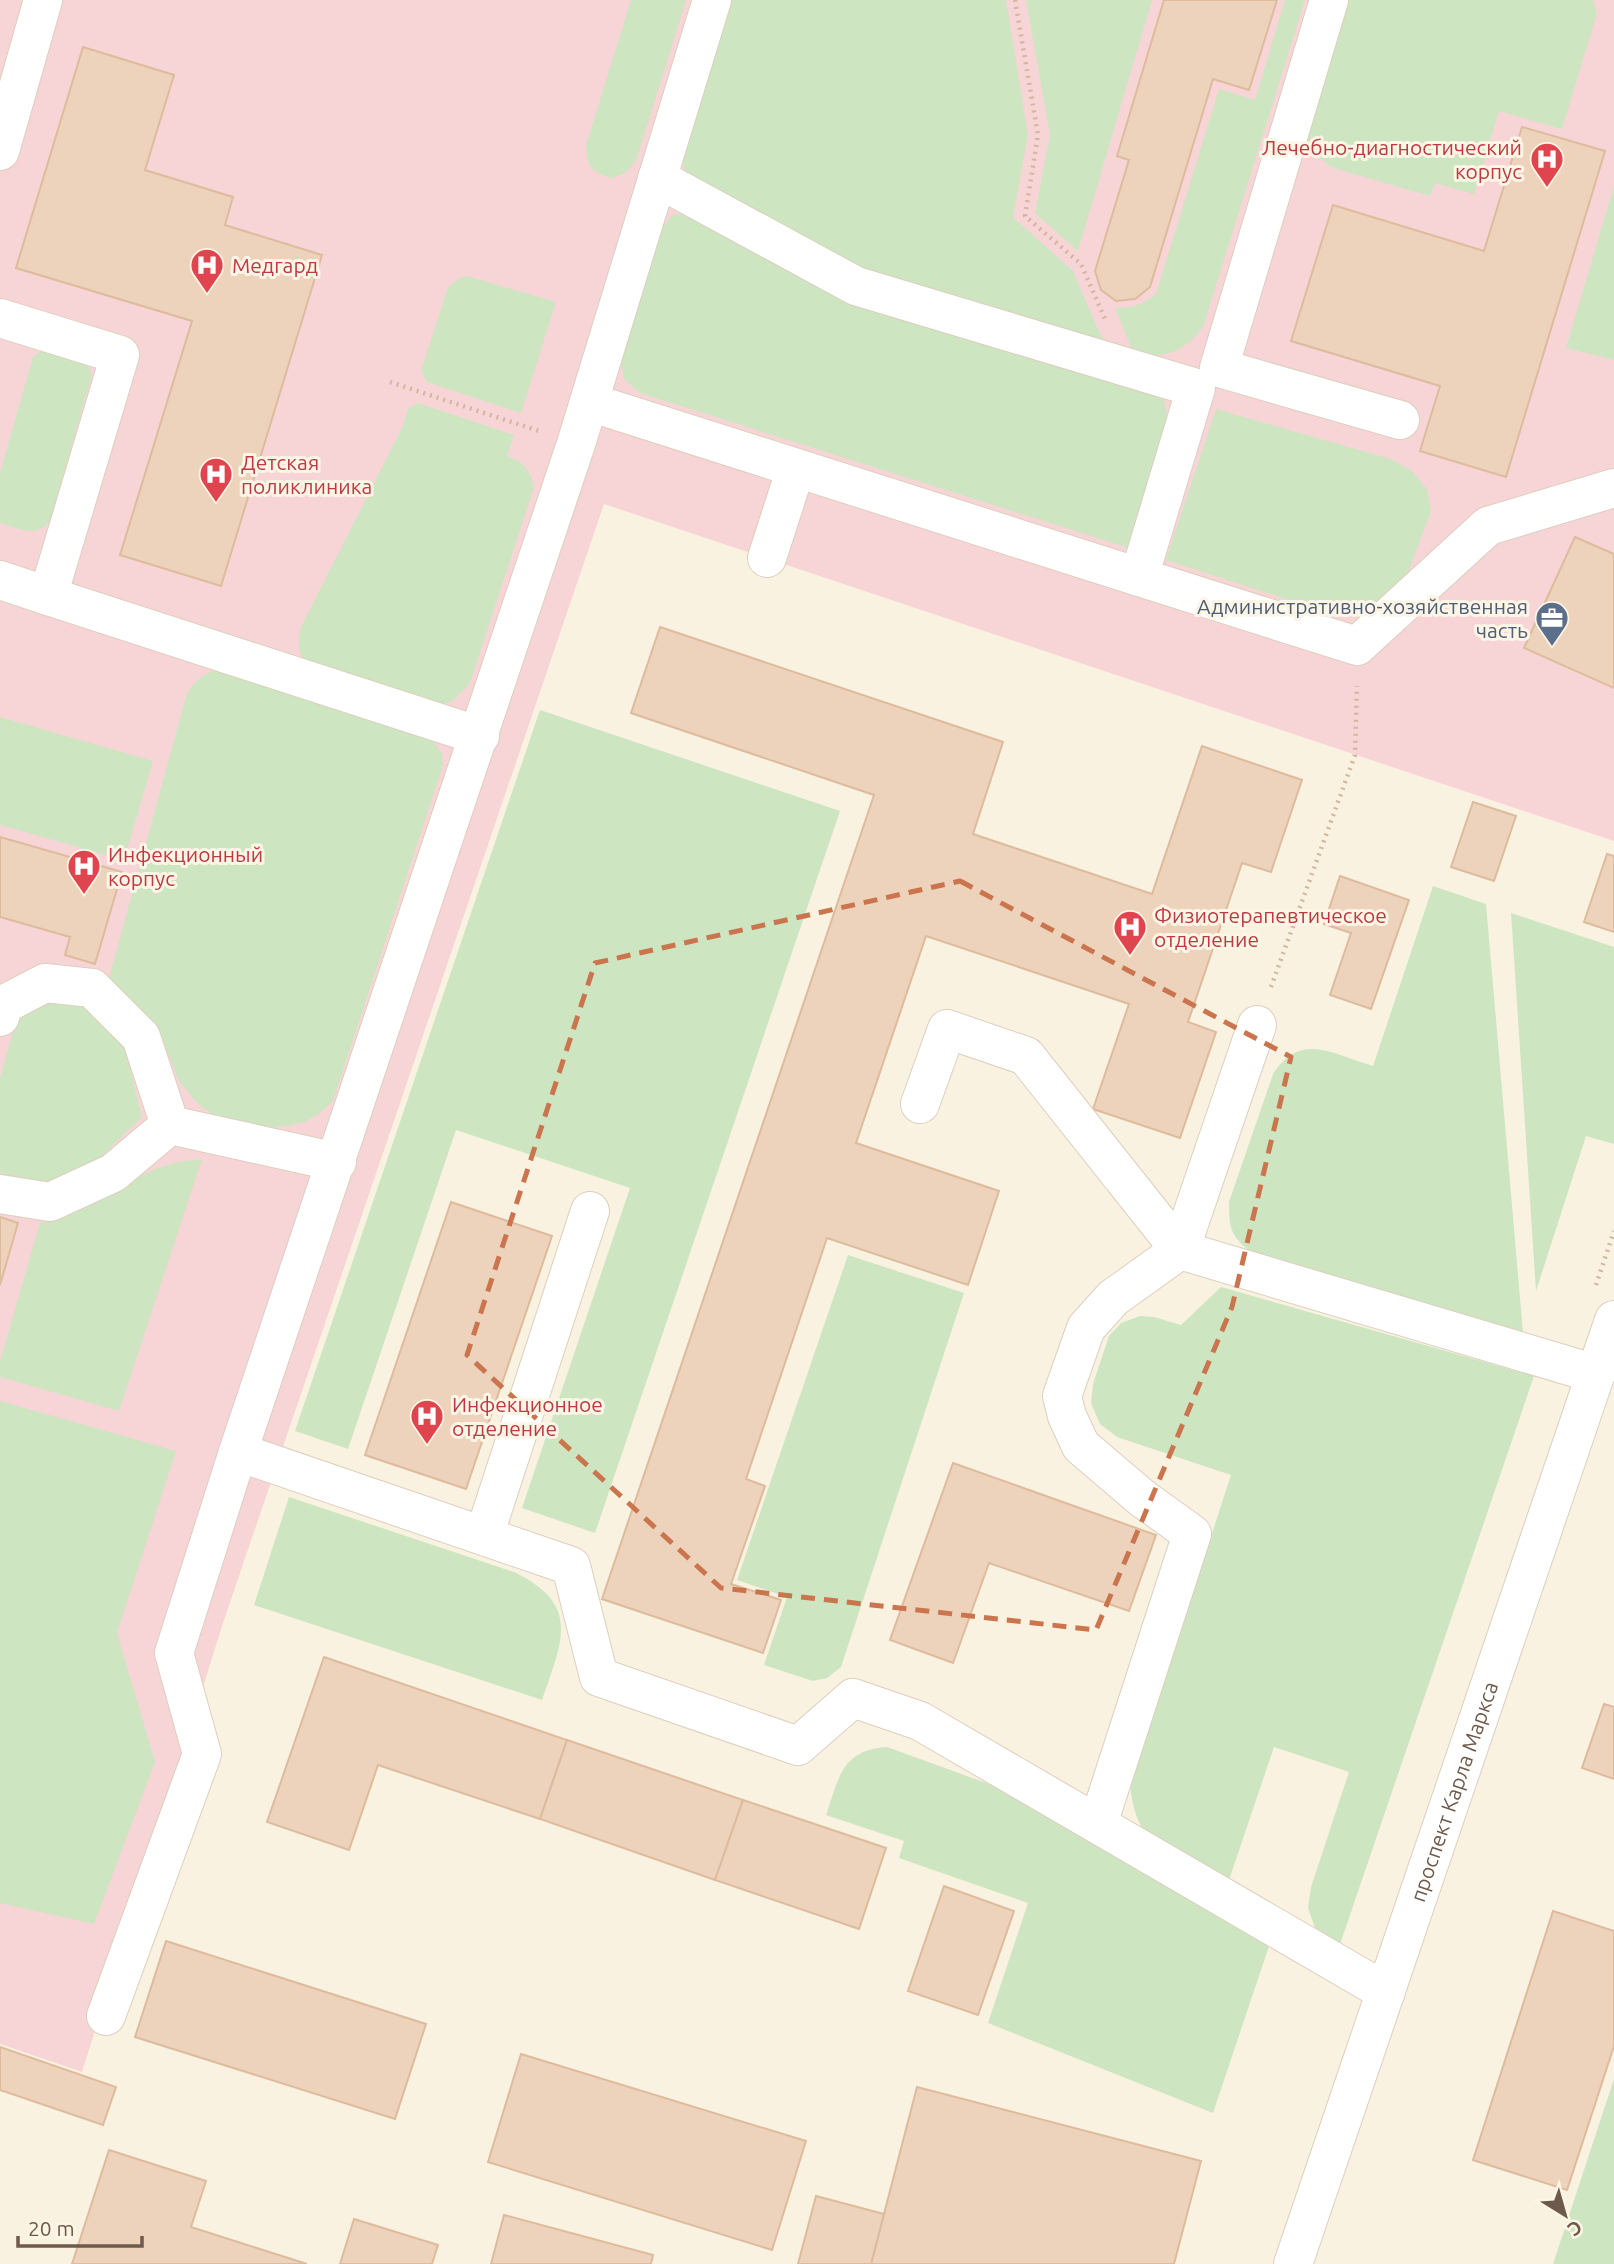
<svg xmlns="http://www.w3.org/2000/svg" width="1614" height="2264" font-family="Ubuntu,sans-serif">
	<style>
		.medical { fill: #f7d5d6 }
		.green { fill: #cde5c1 }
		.building { fill: #edd3bb; stroke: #debb9d; stroke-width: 2 }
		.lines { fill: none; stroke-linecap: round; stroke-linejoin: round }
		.minor-casing { stroke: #ddcfbe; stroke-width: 40 }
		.path { stroke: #d1b79f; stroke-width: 4.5; stroke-dasharray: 2 5; stroke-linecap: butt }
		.minor { stroke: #fff; stroke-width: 38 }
		.marked { fill: none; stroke: #cb754e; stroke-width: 5; stroke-dasharray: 14 9; stroke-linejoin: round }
		.labels { text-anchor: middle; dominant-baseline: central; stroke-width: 6; stroke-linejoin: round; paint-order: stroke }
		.health-label { font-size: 21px; fill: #be3a42; stroke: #fdf6e6; text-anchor: start }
		.service-label { font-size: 21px; fill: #4e5e75; stroke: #fdf6e6; text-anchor: end }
		.street-label { font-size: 21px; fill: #6e5a4a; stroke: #fdf6e6 }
	</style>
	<rect width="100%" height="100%" fill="#faf2e1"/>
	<!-- medical -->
	<path class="medical" d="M0,0H1614V841L604,504L223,1623L82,2072L0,2044Z"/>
	<!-- green -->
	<g class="green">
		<path d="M631,0H686L636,161L625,173L612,178C591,172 587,167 586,145Z"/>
		<path d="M731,0H1006L1028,135L1013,217L1073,271L1104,343L857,270L685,172L682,156Z"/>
		<path d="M1026,0H1152L1078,251L1035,213L1050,135Z"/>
		<path d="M1285,0H1305L1203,327C1185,352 1163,360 1133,352L1115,308C1132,308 1142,305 1156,294L1219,89L1255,100Z"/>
		<path d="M1346,0H1593L1597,13L1562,129L1499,111L1474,194L1435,183L1430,196L1333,168L1304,146Z"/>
		<path d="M1614,186V360L1566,348Z"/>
		<path d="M673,214L697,215L1147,390L1164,400L1168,421L1129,548L640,393L624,379L620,354L657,235Z"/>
		<path d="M467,276L556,302L521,413L427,382L421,371L448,287L460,278Z"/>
		<path d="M48,350C64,355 86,356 92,374L50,521C36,539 19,528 0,523V473L33,357L40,352Z"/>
		<path d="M418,403L514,435L507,456C523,461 531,471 534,487L470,683L453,701L441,705L306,661C296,650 298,641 301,627L402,428L408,409Z"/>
		<path d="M1216,409L1391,459L1412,471L1427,489L1431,511L1402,589L1362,616H1338L1166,560Z"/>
		<path d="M218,670L430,737L442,754L443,765L333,1101L320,1113L305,1122L288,1126L271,1127L212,1114L198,1104L179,1081L159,1030L109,978L187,693C196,680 203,673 218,670Z"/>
		<path d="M540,710L840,811L595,1533L522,1508L630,1188L456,1130L348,1449L295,1431Z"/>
		<path d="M0,717L153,761L124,860L0,825Z"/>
		<path d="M1433,886L1486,904L1523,1333L1251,1252C1230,1236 1229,1227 1229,1202L1273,1074C1301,1031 1332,1054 1373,1066Z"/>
		<path d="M1511,913L1614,947V1144L1586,1136L1536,1291Z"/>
		<path d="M49,1001L83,1005L124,1045L142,1117L101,1157L47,1183L3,1177L0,1171V1078L16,1021Z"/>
		<path d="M202,1159L119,1411L0,1377V1361L40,1223L57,1220L155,1169L178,1162Z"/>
		<path d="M848,1255L964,1293L841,1667L827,1678L813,1681L764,1665L787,1597L737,1580Z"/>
		<path d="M1221,1287L1534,1376L1337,1953L1319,1939L1308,1908L1311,1887L1349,1772L1274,1747L1228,1883C1212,1874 1156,1848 1148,1837C1136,1821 1132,1804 1130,1785L1231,1475L1117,1437L1100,1424L1091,1403L1093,1384L1109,1336L1121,1323L1140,1316L1154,1317L1181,1325Z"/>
		<path d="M0,1401L176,1451L117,1633L155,1762L94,1924L0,1903Z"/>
		<path d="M289,1497L514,1572C582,1605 562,1641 542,1700L254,1605Z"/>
		<path d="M887,1747L989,1784L1269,1946L1213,2113L988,2023L1028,1903L899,1858L904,1841L826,1815C839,1778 841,1750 887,1747Z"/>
		<path d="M1614,2079V2264H1553Z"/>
	</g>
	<!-- building -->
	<g class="building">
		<path d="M1164,0H1277L1249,90L1213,79L1150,287L1135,299L1116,301L1101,290L1095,271L1129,160L1117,156Z"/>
		<path d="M83,47L174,75L145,170L233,197L225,225L322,255L221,586L120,555L192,321L16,268Z"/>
		<path d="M1522,127L1605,151L1506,477L1420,451L1440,386L1291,341L1333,205L1484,251Z"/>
		<path d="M1575,537L1614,554V688L1524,648Z"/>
		<path d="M660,627L1003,742L973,834L1152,894L1202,746L1302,780L1271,872L1242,863L1188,1022L1216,1032L1180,1138L1093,1109L1129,1004L926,936L856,1143L999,1191L968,1285L827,1238L746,1479L765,1486L731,1584L781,1600L763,1653L602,1599L874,795L631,713Z"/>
		<path d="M1473,802L1516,816L1494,881L1451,867Z"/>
		<path d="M0,837L122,872L95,964L65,955L70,937L0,917Z"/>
		<path d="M1607,854L1614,856V932L1584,922Z"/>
		<path d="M1340,876L1409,900L1371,1009L1330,995L1351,933L1324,924Z"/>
		<path d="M451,1202L552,1236L466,1489L365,1455Z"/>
		<path d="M0,1217L18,1223L0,1285Z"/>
		<path d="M953,1463L1156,1535L1129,1611L989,1563L953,1663L890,1640Z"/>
		<path d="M324,1657L567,1740L540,1819L378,1765L349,1850L267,1822Z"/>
		<path d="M1604,1704L1614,1707V1779L1582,1768Z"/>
		<path d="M567,1740L743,1800L715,1880L540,1819Z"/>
		<path d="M743,1800L886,1848L859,1929L715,1880Z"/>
		<path d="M944,1886L1014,1911L978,2015L908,1991Z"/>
		<path d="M1553,1911L1614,1931V2046L1567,2190L1473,2160Z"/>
		<path d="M166,1941L426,2024L395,2119L135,2037Z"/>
		<path d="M0,2047L116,2087L103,2125L0,2090Z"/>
		<path d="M521,2054L806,2141L772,2250L488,2162Z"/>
		<path d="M917,2087L1201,2161L1174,2264H871Z"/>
		<path d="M109,2150L206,2181L191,2227L307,2264H72Z"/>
		<path d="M816,2196L884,2214L871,2264H798Z"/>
		<path d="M504,2215L653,2255L651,2264H491Z"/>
		<path d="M354,2219L438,2245L432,2264H340Z"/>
	</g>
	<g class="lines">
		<defs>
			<g id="minor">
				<path d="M1329,0L1219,368L1400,420"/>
				<path d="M0,151L43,0"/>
				<path d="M657,178L856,286L1196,388L1139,577L1357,646L1488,526L1614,488"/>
				<path d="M0,318L120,355L48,596L0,580"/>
				<path d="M589,402L1139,577"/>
				<path d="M767,558L796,468"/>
				<path d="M48,596L480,736"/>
				<path d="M0,1017L3,1005L45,983L92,988L141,1037L170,1125"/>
				<path d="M1257,1025L1180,1250L1596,1374"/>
				<path d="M920,1104L947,1029L1026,1056L1180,1250L1113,1298L1086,1328L1062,1396L1067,1416L1081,1446L1142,1498L1192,1534L1098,1824"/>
				<path d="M170,1125L337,1162"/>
				<path d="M0,1194L50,1202L113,1173L170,1125"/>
				<path d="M238,1452L571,1566L599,1677L798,1746L853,1698L920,1721L1386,1992"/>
				<path d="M484,1536L590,1211"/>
				<path d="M106,2016L202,1754L174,1653L238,1452L576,444L712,0"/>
				<path id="s1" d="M1293,2264L1614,1320"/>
			</g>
		</defs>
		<!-- minor casing -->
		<use href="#minor" class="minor-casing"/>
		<!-- path -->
		<g class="path">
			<path d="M1015,0L1038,135L1025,216L1081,264L1105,319"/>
			<path d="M390,382L539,431"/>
			<path d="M1271,987L1355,755L1357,686"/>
			<path d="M1596,1285L1614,1231"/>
		</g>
		<!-- minor -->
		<use href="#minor" class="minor"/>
	</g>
	<!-- marked area -->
	<path class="marked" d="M960,881L1291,1057L1232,1307L1096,1630L721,1588L467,1355L595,963Z"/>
	<!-- icons -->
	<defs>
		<symbol id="hospital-pin" viewBox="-11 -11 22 30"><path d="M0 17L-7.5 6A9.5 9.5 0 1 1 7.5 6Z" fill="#e0444e" stroke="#fdf6e6"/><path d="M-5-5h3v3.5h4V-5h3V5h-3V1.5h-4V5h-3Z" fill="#fff"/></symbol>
		<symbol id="office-pin" viewBox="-11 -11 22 30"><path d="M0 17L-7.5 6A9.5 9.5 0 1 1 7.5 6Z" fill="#5c6f8a" stroke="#fdf6e6"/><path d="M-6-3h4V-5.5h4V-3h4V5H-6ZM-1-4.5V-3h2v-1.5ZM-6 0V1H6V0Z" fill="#fff"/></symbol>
	</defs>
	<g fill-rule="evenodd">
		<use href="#hospital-pin" x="1528" y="140" width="38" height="52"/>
		<use href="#hospital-pin" x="188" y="246" width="38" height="52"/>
		<use href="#hospital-pin" x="197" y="455" width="38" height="52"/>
		<use href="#office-pin" x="1533" y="599" width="38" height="52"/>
		<use href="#hospital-pin" x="65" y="847" width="38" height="52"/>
		<use href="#hospital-pin" x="1111" y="908" width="38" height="52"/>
		<use href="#hospital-pin" x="408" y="1397" width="38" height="52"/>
	</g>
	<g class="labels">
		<!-- health labels -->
		<g class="health-label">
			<text x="1522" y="147" text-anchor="end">Лечебно-диагностический<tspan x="1522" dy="24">корпус</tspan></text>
			<text x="232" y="265">Медгард</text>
			<text x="241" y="462">Детская<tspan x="241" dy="24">поликлиника</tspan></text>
			<text x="108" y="854">Инфекционный<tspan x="108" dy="24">корпус</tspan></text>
			<text x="1154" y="915">Физиотерапевтическое<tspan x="1154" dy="24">отделение</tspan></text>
			<text x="452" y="1404">Инфекционное<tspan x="452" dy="24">отделение</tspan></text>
		</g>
		<!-- service labels -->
		<g class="service-label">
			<text x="1528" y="606">Административно-хозяйственная<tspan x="1528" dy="24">часть</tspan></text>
		</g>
		<!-- street labels -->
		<g class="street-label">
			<text stroke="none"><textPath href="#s1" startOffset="499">проспект Карла Маркса</textPath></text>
		</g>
	</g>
	<!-- north arrow -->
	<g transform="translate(1565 2215) rotate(143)" stroke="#fdf6e6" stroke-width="5" paint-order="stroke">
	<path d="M0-5L12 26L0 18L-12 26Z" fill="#6e5a4a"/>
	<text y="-10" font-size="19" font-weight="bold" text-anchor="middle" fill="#6e5a4a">С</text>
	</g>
	<!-- scale -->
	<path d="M18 2236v10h124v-10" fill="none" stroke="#6e5a4a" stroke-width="3.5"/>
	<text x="28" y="2236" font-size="21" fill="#6e5a4a" stroke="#fdf6e6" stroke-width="5" paint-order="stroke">20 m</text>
</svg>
